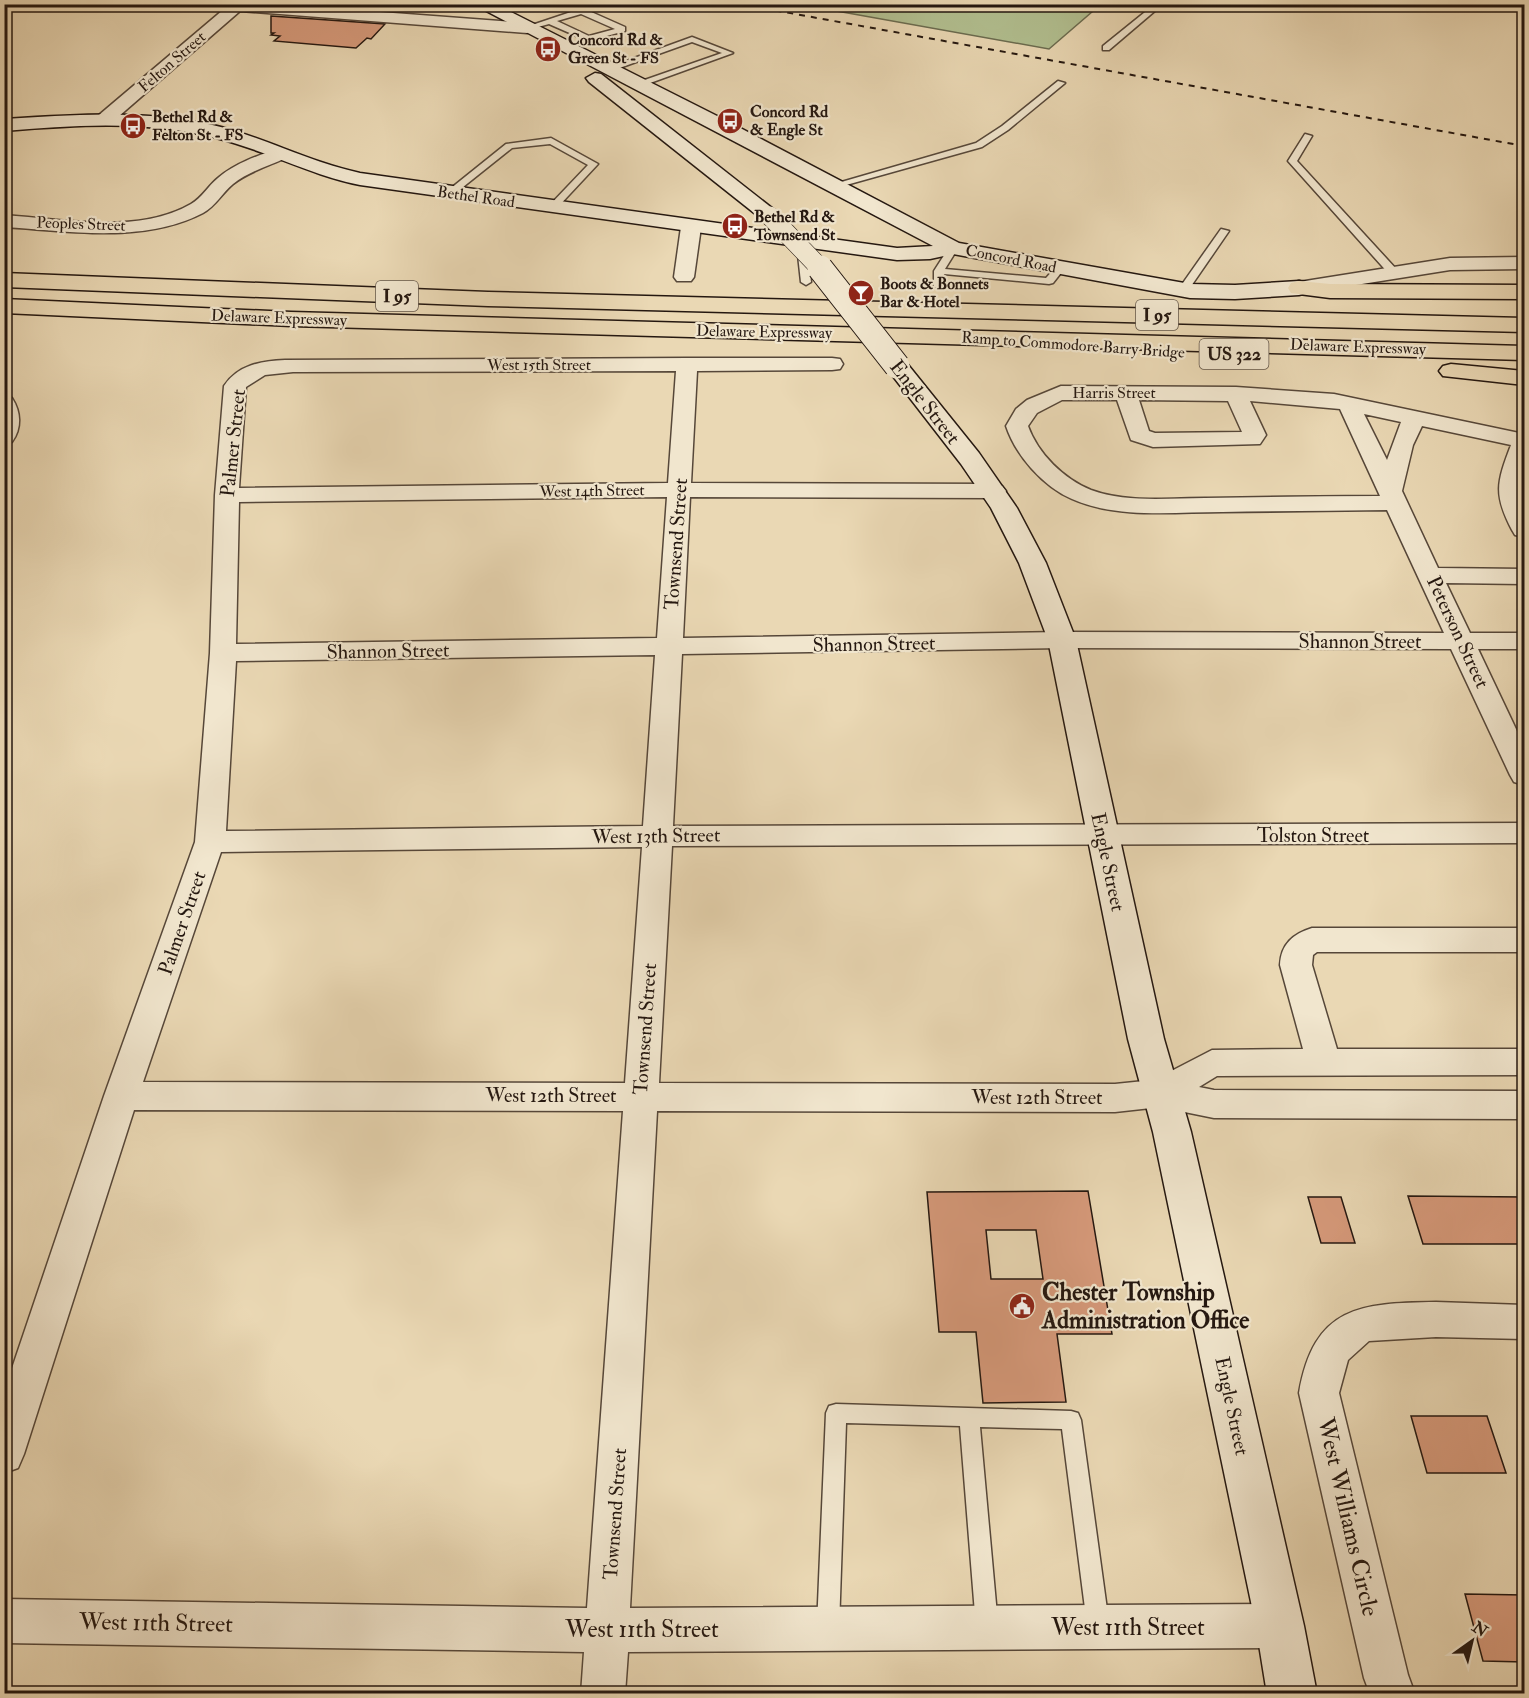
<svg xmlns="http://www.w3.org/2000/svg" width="1529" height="1698" font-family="'IM FELL Double Pica',serif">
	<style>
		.green { fill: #b2c091; stroke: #6b6c50; stroke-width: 1.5 }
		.building { fill: #d79a7b; stroke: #241710; stroke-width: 1.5; fill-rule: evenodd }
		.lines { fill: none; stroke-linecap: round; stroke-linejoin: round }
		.lane-casing { stroke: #564739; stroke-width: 3 }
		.street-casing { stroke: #564739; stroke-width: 3 }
		.secondary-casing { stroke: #241710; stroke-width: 3 }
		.highway-casing { stroke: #241710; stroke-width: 3 }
		.lane { fill: #f1e6ce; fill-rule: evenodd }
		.street { fill: #f1e6ce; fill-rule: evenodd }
		.secondary { fill: #f1e6ce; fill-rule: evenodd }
		.highway { fill: #ead8b4; fill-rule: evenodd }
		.rail { stroke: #241710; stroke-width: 2; stroke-dasharray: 6 6; stroke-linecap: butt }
		.secondary-bridge-far1-casing { stroke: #241710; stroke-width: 20; stroke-linecap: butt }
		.secondary-bridge-casing { stroke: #241710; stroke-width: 27; stroke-linecap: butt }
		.secondary-bridge-far1 { stroke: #f1e6ce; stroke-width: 19 }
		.secondary-bridge { stroke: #f1e6ce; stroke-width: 25 }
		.labels { text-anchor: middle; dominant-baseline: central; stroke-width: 4.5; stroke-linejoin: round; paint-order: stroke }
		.far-poi-label { font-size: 16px; font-weight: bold; fill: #241710; stroke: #f1e6ce; text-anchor: start }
		.far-street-label { font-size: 16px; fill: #241710; stroke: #f1e6ce }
		.shield { fill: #f1e6ce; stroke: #625549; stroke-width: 1.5 }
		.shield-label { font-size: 18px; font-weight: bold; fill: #241710 }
		.street-label { font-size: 20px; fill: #241710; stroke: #f1e6ce }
		.near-poi-label { font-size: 24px; font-weight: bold; fill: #241710; stroke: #f1e6ce; text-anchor: start }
		.near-street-label { font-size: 24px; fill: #241710; stroke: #f1e6ce }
	</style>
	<rect width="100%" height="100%" fill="#ead8b4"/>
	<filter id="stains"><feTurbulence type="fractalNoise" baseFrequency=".00333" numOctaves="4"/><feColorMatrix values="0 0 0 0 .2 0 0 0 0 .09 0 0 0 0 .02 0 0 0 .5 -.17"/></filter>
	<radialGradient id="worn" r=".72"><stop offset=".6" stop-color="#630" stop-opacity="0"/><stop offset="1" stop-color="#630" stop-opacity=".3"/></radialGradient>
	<!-- green -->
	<path class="green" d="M803,5H1100L1049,49Z"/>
	<!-- building -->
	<g class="building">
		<path d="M310,4H405L399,11Z"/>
		<path d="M271,16L385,24L371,39L367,38L356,48L274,41L280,36L271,35L274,33H271Z"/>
		<path d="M1088,1191L1112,1334H1057L1066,1402L983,1403L976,1332H939L927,1192ZM986,1230H1036L1043,1279H991Z"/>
		<path d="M1408,1196L1524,1197V1244H1423Z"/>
		<path d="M1308,1197H1341L1355,1243H1321Z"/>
		<path d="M1411,1416H1487L1506,1473H1427Z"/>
		<path d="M1465,1594L1524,1595V1662L1483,1661Z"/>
	</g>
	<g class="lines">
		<defs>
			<g id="lane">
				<path d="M595,4H607L589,11L625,27V31L588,41L549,24L527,30L523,28ZM581,14L615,29L589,36L557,21Z"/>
				<path d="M1155,4H1163L1109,50H1103V46Z"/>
				<path d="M692,37L733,53L639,87H636V83L722,53L692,42L611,71L604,69Z"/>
				<path d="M1058,81L1065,83L1008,130L982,147L839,187L831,185L976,143L1002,126Z"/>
				<path d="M1305,134L1312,136L1297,161L1398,271V275H1390L1288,161Z"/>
				<path d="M551,138L598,164L555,210L547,208L588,165L550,144L512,148L453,195L445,193L506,144Z"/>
				<path d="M1221,229L1229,231L1187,292H1179L1178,290Z"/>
				<path d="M802,243L807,246L811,282L806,285L801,282L797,246Z"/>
				<path d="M953,245L958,248L945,269L1046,278L1056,267L1064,269L1053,283L1049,284L944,274L942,287H934V271L950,246Z"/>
				<path d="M836,1404L1071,1411L1078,1413L1081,1420L1109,1624L1106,1632L1098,1635L1090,1632L1087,1624L1062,1429L980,1427L998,1626L995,1634L987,1637L979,1634L976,1626L960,1426L846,1423L839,1627L836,1635L828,1638L820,1635L817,1627L826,1413L829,1406Z"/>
			</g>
			<g id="street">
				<path d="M198,4H273L527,23L535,28L527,33L240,11L111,123H99L96,119L99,115L223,10L205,9Z"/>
				<path d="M280,149L289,154L286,158C268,166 248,172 233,184C222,193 216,206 203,213C143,244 69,231 4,227V215C63,219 137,235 191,204C202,198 208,186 218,178C234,164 260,154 280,149Z"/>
				<path d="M691,221L701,227L694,277L691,281H677L674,277L681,227Z"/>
				<path d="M1524,257V269L1450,270L1299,294L1292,292L1289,288L1292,284L1299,282L1450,258Z"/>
				<path d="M687,358H832L840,359L843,364L840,369L832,370L697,371L691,483L994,484L1002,486L1006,491L1002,496L994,498L690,497L683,638L1062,632L1444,633L1387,510C1332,511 1277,511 1222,512C1174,512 1117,519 1072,499C1043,486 1016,456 1006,426L1016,409L1027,400L1061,386L1236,387L1334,394L1524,434V471L1521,486L1524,507V537L1515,535L1512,530C1493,494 1497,482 1511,445L1422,426L1413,445L1402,491L1438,568L1524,569V584L1446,583L1470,633H1524V649H1478L1524,746V785L1514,782L1510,775L1451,649L1062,648L682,654L673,826L1524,823V843L672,846L659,1083L1115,1084L1154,1080L1212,1050L1303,1049L1280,965C1281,944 1293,934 1312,928H1524V952H1317L1313,955L1312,965L1337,1049H1524V1075L1217,1076L1199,1087L1214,1090L1524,1091V1119L1214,1118L1160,1107L1115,1112L657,1111L630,1608L1280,1604L1295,1611L1302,1626L1295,1641L1280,1648L628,1652L625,1694H581L584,1652L4,1643V1599L587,1608L623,1111L134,1110L24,1454L18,1468L4,1473V1392L104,1096L195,842L210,653L215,495L224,386C238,365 261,361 285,360ZM676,371L668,483L239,488L246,387L265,375L293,372ZM1062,400H1117L1131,440L1153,447L1260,444L1266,435L1250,401L1340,409L1380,496C1322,496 1264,497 1205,498C1169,498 1126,503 1091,490C1064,479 1038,454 1028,426L1037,413ZM1139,400L1228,401L1242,432L1155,433L1149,431ZM1364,414L1401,422L1387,460ZM667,497L657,638L236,644L239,502ZM655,655L643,826L226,831L236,661ZM642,847L625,1083L143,1082L221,852Z"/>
				<path d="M4,396L12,398C21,412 22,428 12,442L4,444Z"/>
				<path d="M1436,1302L1524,1305V1339L1436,1337L1369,1341L1348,1360L1339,1393L1408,1675L1415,1694H1370L1364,1678L1299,1393C1314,1306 1360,1303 1436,1302Z"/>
			</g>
			<g id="secondary">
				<path d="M473,4H495L727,121L959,243L1190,284L1235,285L1299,281L1307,283L1310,288L1307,293L1299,295L1235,299L1190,298L953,254L930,259L897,260L360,185C310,175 265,150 216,138C147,120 74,125 4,131V119C78,114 153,109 225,128C271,141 313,163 360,173L897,248L933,246Z"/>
				<path d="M595,73L601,74L777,212L780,216L777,220H763L589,82L586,78Z"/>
				<path d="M897,359L905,361L979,453L1017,508L1046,563L1076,640L1164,1039L1191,1132L1304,1626L1317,1694H1267L1256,1626L1153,1132L1128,1039L1048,640L1019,563L991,508L961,464L885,366L889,361Z"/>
			</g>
			<g id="highway">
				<path d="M4,273L488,292L1524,318V332L488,306L4,287Z"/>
				<path d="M1299,281L1330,284L1524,285V299L1330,298L1291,293L1288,288L1291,283Z"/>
				<path d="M4,299L291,312L1524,346V360L291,326L4,313Z"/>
				<path d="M1451,364L1524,371V385L1443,376L1439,371L1443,366Z"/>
			</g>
		</defs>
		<!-- lane casing -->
		<use href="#lane" class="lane-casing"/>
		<!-- street casing -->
		<use href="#street" class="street-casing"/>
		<!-- secondary casing -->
		<use href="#secondary" class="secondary-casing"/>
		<!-- highway casing -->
		<use href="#highway" class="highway-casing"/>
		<!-- lane -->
		<use href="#lane" class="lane"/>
		<!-- street -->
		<use href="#street" class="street"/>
		<!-- secondary -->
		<use href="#secondary" class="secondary"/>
		<!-- highway -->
		<use href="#highway" class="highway"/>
		<!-- rail -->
		<path class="rail" d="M740,4L1524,146"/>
		<defs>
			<path id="secondary-bridge-far1" d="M770,216L821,269"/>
			<path id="secondary-bridge" d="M820,268L897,366"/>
		</defs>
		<!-- secondary-bridge-far1 casing -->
		<use href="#secondary-bridge-far1" class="secondary-bridge-far1-casing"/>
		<!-- secondary-bridge casing -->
		<use href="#secondary-bridge" class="secondary-bridge-casing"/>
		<!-- secondary-bridge-far1 -->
		<use href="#secondary-bridge-far1" class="secondary-bridge-far1"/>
		<!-- secondary-bridge -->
		<use href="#secondary-bridge" class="secondary-bridge"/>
	</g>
	<!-- icons -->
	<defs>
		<symbol id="bus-disc" viewBox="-11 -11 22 22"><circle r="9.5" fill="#8f2418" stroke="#f1e6ce"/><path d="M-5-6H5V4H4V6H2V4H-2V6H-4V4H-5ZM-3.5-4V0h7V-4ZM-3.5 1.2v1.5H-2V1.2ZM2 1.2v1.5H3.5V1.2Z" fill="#fff"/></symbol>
		<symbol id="bar-disc" viewBox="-11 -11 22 22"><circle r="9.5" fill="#8f2418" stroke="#f1e6ce"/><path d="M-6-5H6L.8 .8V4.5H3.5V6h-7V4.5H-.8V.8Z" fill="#fff"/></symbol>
		<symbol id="civic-disc" viewBox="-11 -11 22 22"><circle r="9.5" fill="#8f2418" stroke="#f1e6ce"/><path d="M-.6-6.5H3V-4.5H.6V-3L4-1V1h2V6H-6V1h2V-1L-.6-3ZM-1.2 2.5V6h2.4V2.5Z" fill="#fff"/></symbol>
	</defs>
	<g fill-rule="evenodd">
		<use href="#bus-disc" x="533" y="34" width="30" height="30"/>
		<use href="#bus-disc" x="715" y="106" width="30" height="30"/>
		<use href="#bus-disc" x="118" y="111" width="30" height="30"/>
		<use href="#bus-disc" x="720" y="211" width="30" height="30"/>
		<use href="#bar-disc" x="846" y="278" width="30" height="30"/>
		<use href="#civic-disc" x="1007" y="1291" width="30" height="30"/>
	</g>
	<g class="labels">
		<!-- far-poi labels -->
		<g class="far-poi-label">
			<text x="568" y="40">Concord Rd &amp;<tspan x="568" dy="18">Green St - FS</tspan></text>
			<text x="750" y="112">Concord Rd<tspan x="750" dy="18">&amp; Engle St</tspan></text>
			<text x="152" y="117">Bethel Rd &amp;<tspan x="152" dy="18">Felton St - FS</tspan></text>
			<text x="754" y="217">Bethel Rd &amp;<tspan x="754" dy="18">Townsend St</tspan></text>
			<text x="880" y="284">Boots &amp; Bonnets<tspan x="880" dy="18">Bar &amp; Hotel</tspan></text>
		</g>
		<!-- far-street labels -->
		<g class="far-street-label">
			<text transform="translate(172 62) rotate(-41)">Felton Street</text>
			<text transform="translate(476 197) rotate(8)">Bethel Road</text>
			<text transform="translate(81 224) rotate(2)">Peoples Street</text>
			<text transform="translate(1011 259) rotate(11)">Concord Road</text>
			<text transform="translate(279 318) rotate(2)">Delaware Expressway</text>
			<text transform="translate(764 332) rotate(1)">Delaware Expressway</text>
			<text transform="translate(1073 345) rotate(4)">Ramp to Commodore Barry Bridge</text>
			<text transform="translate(1358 347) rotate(2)">Delaware Expressway</text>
			<text x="539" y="365">West 15th Street</text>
			<text x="1114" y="393">Harris Street</text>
			<text transform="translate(592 491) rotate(-1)">West 14th Street</text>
		</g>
		<!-- shield labels -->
		<g class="shield">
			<rect x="376" y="281" width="42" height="30" rx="4.5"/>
			<rect x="1136" y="300" width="42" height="30" rx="4.5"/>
			<rect x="1199.5" y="339" width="69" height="30" rx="4.5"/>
		</g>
		<g class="shield-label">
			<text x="397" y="296">I 95</text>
			<text x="1157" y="315">I 95</text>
			<text x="1234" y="354">US 322</text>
		</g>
		<!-- street labels -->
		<g class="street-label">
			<text transform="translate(925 402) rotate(52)">Engle Street</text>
			<text transform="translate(233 443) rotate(-84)">Palmer Street</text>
			<text transform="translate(676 544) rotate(-86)">Townsend Street</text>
			<text transform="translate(1458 632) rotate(65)">Peterson Street</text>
			<text x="1360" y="641">Shannon Street</text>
			<text transform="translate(874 644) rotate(-1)">Shannon Street</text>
			<text transform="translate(388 651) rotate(-1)">Shannon Street</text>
			<text x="1313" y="835">Tolston Street</text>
			<text transform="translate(656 836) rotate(-1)">West 13th Street</text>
			<text transform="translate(1108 862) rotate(78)">Engle Street</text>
			<text transform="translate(182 923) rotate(-71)">Palmer Street</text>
			<text transform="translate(645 1029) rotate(-86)">Townsend Street</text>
			<text x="551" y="1095">West 12th Street</text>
			<text x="1037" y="1097">West 12th Street</text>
			<text transform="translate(1232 1406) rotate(78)">Engle Street</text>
			<text transform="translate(615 1514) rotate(-86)">Townsend Street</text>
		</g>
		<!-- near-poi labels -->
		<g class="near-poi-label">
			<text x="1042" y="1292">Chester Township<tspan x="1042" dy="28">Administration Office</tspan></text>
		</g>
		<!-- near-street labels -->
		<g class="near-street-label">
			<text transform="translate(1348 1517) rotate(77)">West Williams Circle</text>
			<text transform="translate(156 1623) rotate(1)">West 11th Street</text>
			<text x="1128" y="1627">West 11th Street</text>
			<text x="642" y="1629">West 11th Street</text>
		</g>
	</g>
	<!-- margin -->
	<rect width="1529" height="1698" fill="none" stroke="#ead8b4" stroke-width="24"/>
	<rect x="6" y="6" width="1517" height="1686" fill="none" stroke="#241710" stroke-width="3"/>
	<rect x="12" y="12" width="1505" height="1674" fill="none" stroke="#241710" stroke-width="1.5"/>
	<!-- north arrow -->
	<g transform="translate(1472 1641) rotate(34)" stroke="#f1e6ce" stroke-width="4.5" paint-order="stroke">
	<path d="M0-4.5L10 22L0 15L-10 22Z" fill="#241710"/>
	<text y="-9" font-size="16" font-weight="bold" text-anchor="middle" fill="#241710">N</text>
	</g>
	<rect width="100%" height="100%" filter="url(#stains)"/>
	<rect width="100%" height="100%" fill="url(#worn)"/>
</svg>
